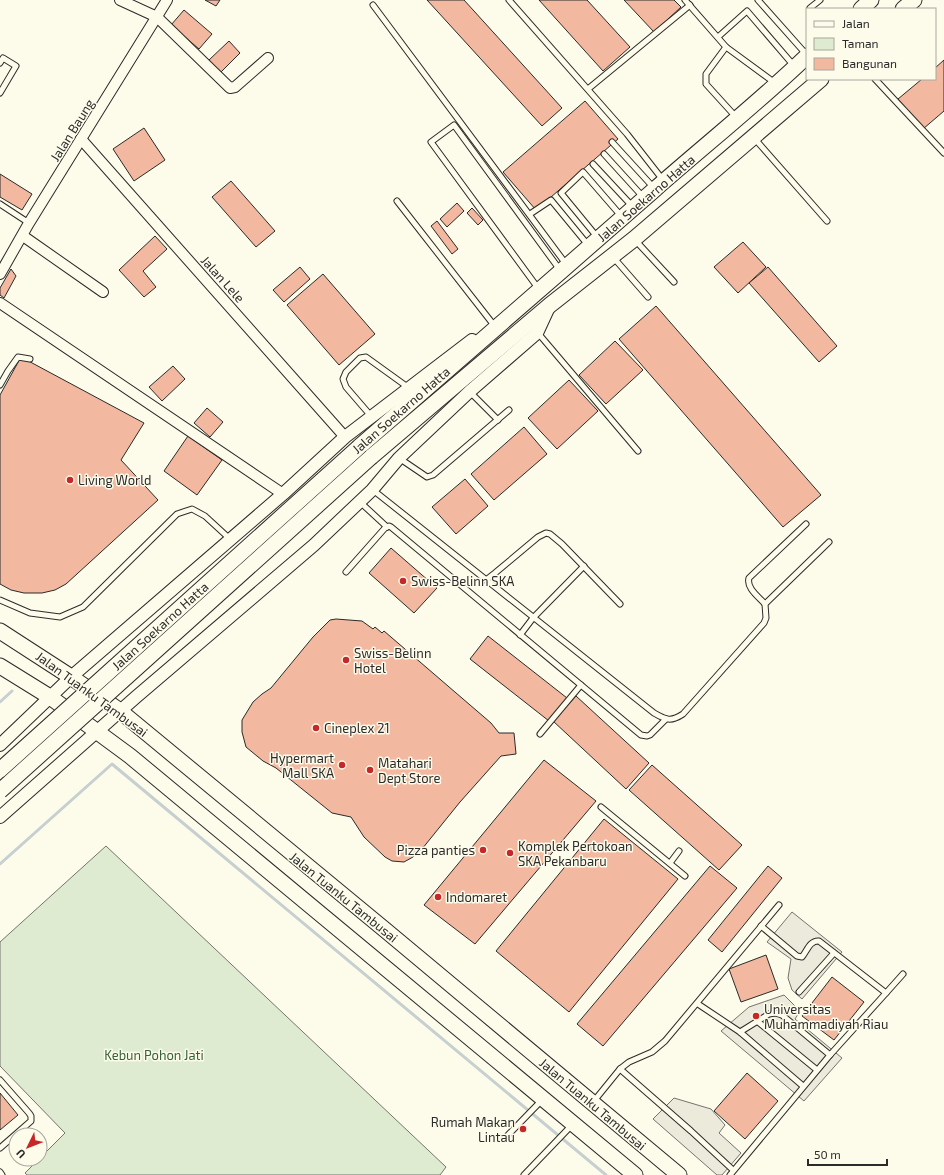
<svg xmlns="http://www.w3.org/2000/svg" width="944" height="1175" font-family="'Exo 2',sans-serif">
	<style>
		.green { fill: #deebd1; stroke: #74746e }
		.parking { fill: #eceadb; stroke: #74746e }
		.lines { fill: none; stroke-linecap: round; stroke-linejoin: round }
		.stream { stroke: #c7d0d0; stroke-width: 3 }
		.building { fill: #f2b8a0; stroke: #2b2b2b }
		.service-casing { stroke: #2b2b2b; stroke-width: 7 }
		.minor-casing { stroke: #2b2b2b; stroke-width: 12 }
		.tertiary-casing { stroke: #2b2b2b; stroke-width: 14 }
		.primary-casing { stroke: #2b2b2b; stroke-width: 17 }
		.service { stroke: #fdfbea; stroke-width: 5 }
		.minor { stroke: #fdfbea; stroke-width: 10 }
		.tertiary { stroke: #fdfbea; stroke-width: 12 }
		.primary { stroke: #fdfbea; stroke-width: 15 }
		.primary-bridge-casing { stroke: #2b2b2b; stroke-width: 17; stroke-linecap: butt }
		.primary-bridge { stroke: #fdfbea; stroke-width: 15 }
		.poi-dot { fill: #c62828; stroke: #fdfbea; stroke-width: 1.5 }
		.labels { text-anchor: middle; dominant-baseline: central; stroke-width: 3; stroke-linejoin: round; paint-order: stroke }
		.street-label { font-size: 13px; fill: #2b2b2b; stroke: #fdfbea }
		.poi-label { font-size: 13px; fill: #2b2b2b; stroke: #fdfbea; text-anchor: start }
		.park-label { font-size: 13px; fill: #34623c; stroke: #fdfbea }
	</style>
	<rect width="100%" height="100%" fill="#fdfbea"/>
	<!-- green -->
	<path class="green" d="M106,846L446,1167L440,1175H27L25,1173L65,1133L0,1066V942Z"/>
	<!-- parking -->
	<g class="parking">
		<path d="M792,912L842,952L802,999L792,990L788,978L791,959L767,942Z"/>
		<path d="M784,995L800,1011L795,1019L842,1058L804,1101L721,1031L749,1007Z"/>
		<path d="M674,1098L711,1109L725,1125L719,1133L741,1153L722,1175H717L653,1119Z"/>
	</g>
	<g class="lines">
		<!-- stream -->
		<g class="stream">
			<path d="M0,702L12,691"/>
			<path d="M0,864L112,764L606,1175"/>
		</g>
	</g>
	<!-- building -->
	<g class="building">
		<path d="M205,0H220L216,6Z"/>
		<path d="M427,0H464L562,108L542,126Z"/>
		<path d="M539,0H587L630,47L603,71Z"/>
		<path d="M624,0H674L681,7L654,32Z"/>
		<path d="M184,10L212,34L199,49L171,25Z"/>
		<path d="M229,41L240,53L221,72L209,60Z"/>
		<path d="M944,60V111L923,129L898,99L922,79H935V68Z"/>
		<path d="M585,101L618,139L536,210L503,172Z"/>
		<path d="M144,128L165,160L134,181L113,149Z"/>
		<path d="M0,174L32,194L22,210L0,197Z"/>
		<path d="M231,181L275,231L256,247L212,197Z"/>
		<path d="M457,203L464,211L447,227L440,219Z"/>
		<path d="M472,208L483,220L478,225L467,213Z"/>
		<path d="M437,221L458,249L452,254L431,226Z"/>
		<path d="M155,236L167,249L143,271L156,287L144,297L119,270Z"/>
		<path d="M743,242L766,267L738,293L714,267Z"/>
		<path d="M300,267L310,279L284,302L273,290Z"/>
		<path d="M768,267L837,346L819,362L749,283Z"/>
		<path d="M11,269L16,276L4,298L0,295V288Z"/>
		<path d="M323,274L375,334L339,365L287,305Z"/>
		<path d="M656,306L821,495L783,527L619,339Z"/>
		<path d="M615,341L643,370L606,404L579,375Z"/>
		<path d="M21,357L144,423L121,460L158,500L66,584L55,590L42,593H24L11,590L0,584V395Z"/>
		<path d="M173,366L185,379L162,401L149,387Z"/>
		<path d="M569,380L598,411L557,449L528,418Z"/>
		<path d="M207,408L223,422L210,437L194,423Z"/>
		<path d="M524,427L547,454L494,500L471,474Z"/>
		<path d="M188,436L222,460L197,495L164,471Z"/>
		<path d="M465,479L488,506L456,534L432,507Z"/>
		<path d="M391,548L437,588L414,613L369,573Z"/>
		<path d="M336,619L362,621L373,629L375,627L382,633L384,631L491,723L499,733H514L516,754L501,756L460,802L422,849L413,857L404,862L392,861L385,857L364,837L351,817L332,813L276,768L263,761L246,747L242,732V720L253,702L262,694L271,688L313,637L330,620Z"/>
		<path d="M488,636L567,698L549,721L470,659Z"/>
		<path d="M576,696L649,763L626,789L553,721Z"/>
		<path d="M544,760L596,801L475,944L424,905Z"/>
		<path d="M652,765L742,845L719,870L629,790Z"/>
		<path d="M604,819L678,879L569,1012L496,951Z"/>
		<path d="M710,866L737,888L603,1046L577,1024Z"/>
		<path d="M768,866L782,878L722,952L708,940Z"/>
		<path d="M766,955L778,989L741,1002L729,969Z"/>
		<path d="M832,977L864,1002L834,1040L802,1016Z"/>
		<path d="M747,1073L778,1101L745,1139L714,1111Z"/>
		<path d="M0,1093L18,1115L0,1130Z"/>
	</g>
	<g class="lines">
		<defs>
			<g id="service">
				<path d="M509,0L627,134L663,180"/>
				<path d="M685,0L726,47L775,83"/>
				<path d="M758,0L806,54"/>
				<path d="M373,5L566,264"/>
				<path d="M810,8L820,0"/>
				<path d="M718,37L747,11L795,67"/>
				<path d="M726,47L706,74V84L736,117"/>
				<path d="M0,63L3,58L16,66L0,93"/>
				<path d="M875,79L944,153"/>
				<path d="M588,89L690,5"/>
				<path d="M755,139L827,221"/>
				<path d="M612,142L654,188"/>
				<path d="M604,154L644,198"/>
				<path d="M593,164L633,207"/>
				<path d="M397,201L493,324"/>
				<path d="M0,204L29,223"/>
				<path d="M530,214L551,200L588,245"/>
				<path d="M598,238L561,193L583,172L622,217"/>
				<path d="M635,240L674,282"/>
				<path d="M613,257L648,297"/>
				<path d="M538,288L431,142L454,125L560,270"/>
				<path d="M538,333L638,451"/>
				<path d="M0,385L8,371L18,357L30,359"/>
				<path d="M470,392L498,420"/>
				<path d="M371,416L346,387L343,379L346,372L360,358L366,357L409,388"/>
				<path d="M399,458L427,477L433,475L509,410"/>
				<path d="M373,490L654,713C666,720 671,722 683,714L764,623L766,618L765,604L829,542"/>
				<path d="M360,502L387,527"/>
				<path d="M346,572L385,528L389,526L391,527L641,735L647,736L650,735L666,719"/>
				<path d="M486,580L495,573L538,537L546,533L550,534L562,544L620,604"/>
				<path d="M0,600L30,613L60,617L83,607L177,514L192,509L205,516L230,539"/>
				<path d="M765,604C759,597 746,588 749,578L806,524"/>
				<path d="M520,635L533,618L584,566"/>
				<path d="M540,734L581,685"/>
				<path d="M601,807L685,876"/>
				<path d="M670,863L679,851"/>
				<path d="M761,926L797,956L802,957C807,951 810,940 819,941L886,993L903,974"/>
				<path d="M799,992L834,953"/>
				<path d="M698,1004L740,1032L803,1086"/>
				<path d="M757,1021L817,1070"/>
				<path d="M740,1032L769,1014L775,1013L782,1015L830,1055"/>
				<path d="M620,1069L691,1131L733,1170"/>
				<path d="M0,1080L29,1113L31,1116V1121L0,1148"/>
				<path d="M594,1101L620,1069L629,1062L652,1052L665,1041L779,905"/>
				<path d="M508,1135L542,1100"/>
				<path d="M0,1172L2,1175"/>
				<path d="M524,1175L572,1125"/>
				<path d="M730,1175L830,1055L886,993"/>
			</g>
			<g id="minor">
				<path d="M120,0L157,17L230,88L235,87L268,58"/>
				<path d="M81,139L345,437"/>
				<path d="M23,236L103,292"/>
				<path d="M0,274L29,223L167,0"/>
				<path d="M0,303L283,494"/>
			</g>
			<g id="tertiary">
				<path d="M0,745L71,677L283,494L345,437L472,340"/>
				<path d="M0,817L136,697L314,545L372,490L399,458L469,392L537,333L549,307"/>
			</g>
			<g id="primary">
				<path d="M861,9L871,0"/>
				<path d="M903,9L914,0"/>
				<path d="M359,447C458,361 556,276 654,190C705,145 758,103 807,56"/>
				<path d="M371,457L550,305L634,239L821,79"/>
				<path d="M0,631L71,677L120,711L384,929L679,1175"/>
				<path d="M0,666L50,697L130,756L635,1175"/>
			</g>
		</defs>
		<!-- service casing -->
		<use href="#service" class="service-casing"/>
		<!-- minor casing -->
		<use href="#minor" class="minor-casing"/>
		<!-- tertiary casing -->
		<use href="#tertiary" class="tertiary-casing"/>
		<!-- primary casing -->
		<use href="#primary" class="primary-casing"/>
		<!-- service -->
		<use href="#service" class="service"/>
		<!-- minor -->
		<use href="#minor" class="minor"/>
		<!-- tertiary -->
		<use href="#tertiary" class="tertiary"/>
		<!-- primary -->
		<use href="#primary" class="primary"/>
		<defs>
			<g id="primary-bridge">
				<path d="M0,770L359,447"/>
				<path d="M0,791L371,457"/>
			</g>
		</defs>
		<!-- primary-bridge casing -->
		<use href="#primary-bridge" class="primary-bridge-casing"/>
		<!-- primary-bridge -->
		<use href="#primary-bridge" class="primary-bridge"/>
	</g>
	<!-- markers -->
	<g class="poi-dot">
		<circle cx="70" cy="480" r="4"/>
		<circle cx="403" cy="581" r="4"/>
		<circle cx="346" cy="660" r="4"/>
		<circle cx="316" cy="728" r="4"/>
		<circle cx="342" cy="765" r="4"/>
		<circle cx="370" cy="770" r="4"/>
		<circle cx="483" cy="850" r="4"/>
		<circle cx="510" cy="853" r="4"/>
		<circle cx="438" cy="897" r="4"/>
		<circle cx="756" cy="1016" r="4"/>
		<circle cx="523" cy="1129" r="4"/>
	</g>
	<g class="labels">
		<!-- street labels -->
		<g class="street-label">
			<text transform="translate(72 130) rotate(-58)">Jalan Baung</text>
			<text transform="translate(646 198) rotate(-41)">Jalan Soekarno Hatta</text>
			<text transform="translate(223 279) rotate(48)">Jalan Lele</text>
			<text transform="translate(401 410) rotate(-41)">Jalan Soekarno Hatta</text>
			<text transform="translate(160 626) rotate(-42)">Jalan Soekarno Hatta</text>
			<text transform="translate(92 694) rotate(36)">Jalan Tuanku Tambusai</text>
			<text transform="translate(344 897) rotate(39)">Jalan Tuanku Tambusai</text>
			<text transform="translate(593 1104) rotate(40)">Jalan Tuanku Tambusai</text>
		</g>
		<!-- poi labels -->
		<g class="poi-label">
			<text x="78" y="480">Living World</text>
			<text x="411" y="581">Swiss-Belinn SKA</text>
			<text x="354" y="653">Swiss-Belinn<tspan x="354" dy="15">Hotel</tspan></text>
			<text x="324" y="728">Cineplex 21</text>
			<text x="334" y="758" text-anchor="end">Hypermart<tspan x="334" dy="15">Mall SKA</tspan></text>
			<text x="378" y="763">Matahari<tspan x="378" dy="15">Dept Store</tspan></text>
			<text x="518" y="846">Komplek Pertokoan<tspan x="518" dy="15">SKA Pekanbaru</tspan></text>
			<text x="475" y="850" text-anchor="end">Pizza panties</text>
			<text x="446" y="897">Indomaret</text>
			<text x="764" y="1009">Universitas<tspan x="764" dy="15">Muhammadiyah Riau</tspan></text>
			<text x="515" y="1122" text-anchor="end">Rumah Makan<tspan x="515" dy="15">Lintau</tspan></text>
		</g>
		<!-- park labels -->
		<g class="park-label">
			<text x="154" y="1055">Kebun Pohon Jati</text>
		</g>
	</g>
	<!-- legend -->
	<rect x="806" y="8" width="130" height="72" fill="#fdfbea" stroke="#a9a89e"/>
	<rect x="814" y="21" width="20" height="6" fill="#fdfbea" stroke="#a9a89e"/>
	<text x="842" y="28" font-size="12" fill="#2b2b2b">Jalan</text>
	<rect x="814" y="38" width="20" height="12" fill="#deebd1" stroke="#a9a89e"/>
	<text x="842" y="48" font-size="12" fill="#2b2b2b">Taman</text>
	<rect x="814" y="58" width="20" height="12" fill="#f2b8a0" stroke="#a9a89e"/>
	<text x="842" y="68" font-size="12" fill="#2b2b2b">Bangunan</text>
	<!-- north arrow -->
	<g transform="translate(28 1147) rotate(227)"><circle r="19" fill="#fdfbea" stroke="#a9a89e"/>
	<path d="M0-3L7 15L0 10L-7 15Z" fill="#c62828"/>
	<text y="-6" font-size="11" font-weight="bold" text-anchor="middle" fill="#2b2b2b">U</text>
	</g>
	<!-- scale -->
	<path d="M808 1159v6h79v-6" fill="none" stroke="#2b2b2b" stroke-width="2"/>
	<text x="814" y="1159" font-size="12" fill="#2b2b2b" stroke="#fdfbea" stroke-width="3" paint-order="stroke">50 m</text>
</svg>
